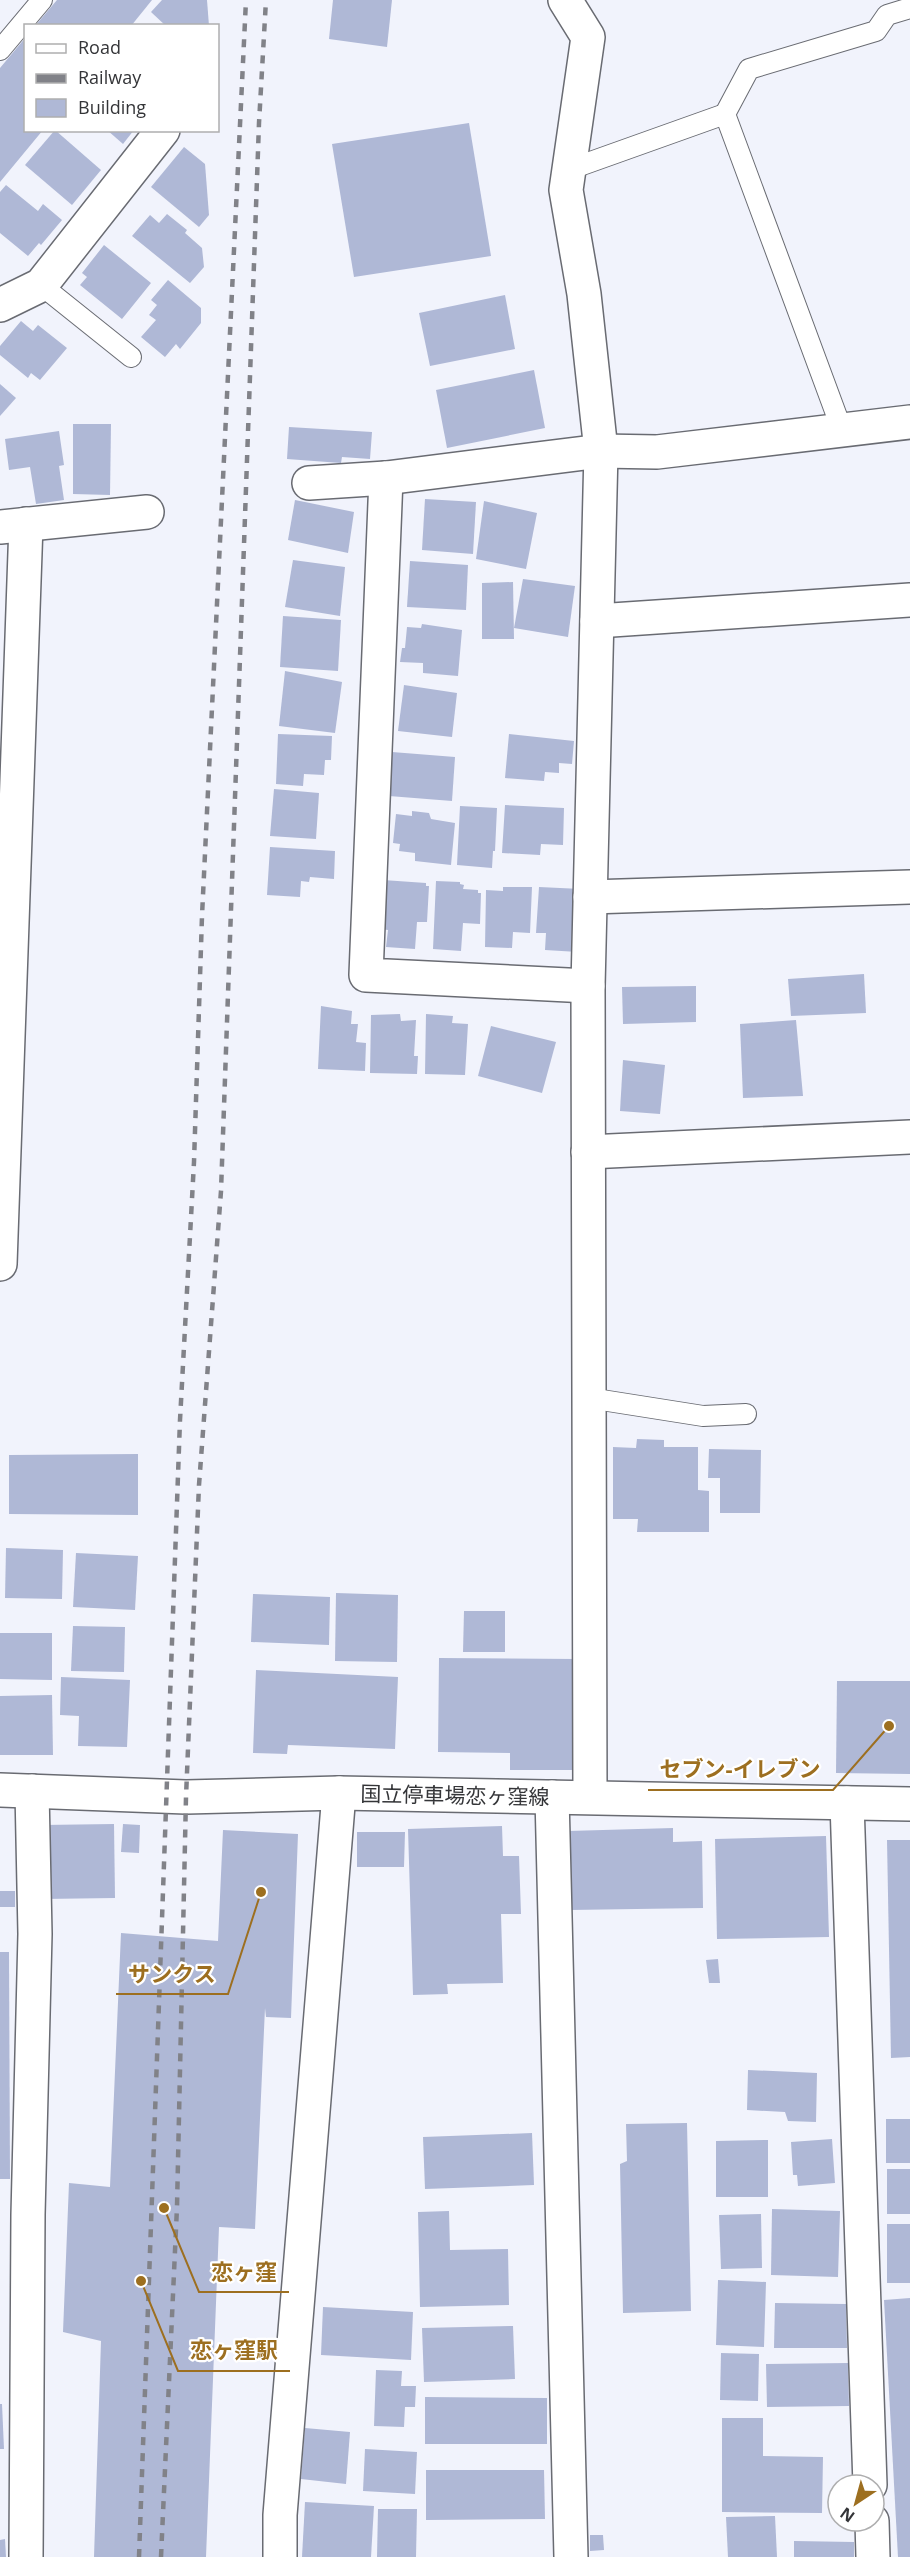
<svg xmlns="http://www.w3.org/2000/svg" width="910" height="2557" font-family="'Open Sans','Noto Sans JP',sans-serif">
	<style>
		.building { fill: #afb8d6 }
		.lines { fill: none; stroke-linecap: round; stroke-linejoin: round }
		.lane-casing { stroke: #696b72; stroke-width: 22 }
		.street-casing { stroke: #696b72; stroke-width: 36 }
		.secondary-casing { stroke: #696b72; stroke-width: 36 }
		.lane { stroke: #fff; stroke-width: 20 }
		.street { stroke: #fff; stroke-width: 33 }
		.secondary { stroke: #fff; stroke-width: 33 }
		.rail { stroke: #818288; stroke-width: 4.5; stroke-dasharray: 8 8; stroke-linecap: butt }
		.labels { text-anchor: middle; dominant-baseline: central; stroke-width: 4.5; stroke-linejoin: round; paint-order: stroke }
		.street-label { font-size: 21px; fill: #343538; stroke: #fff }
		.leader { fill: none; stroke: #9d6f20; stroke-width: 2 }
		.callout-dot { fill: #9d6f20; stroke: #fff; stroke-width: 2 }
		.callout-label { font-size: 22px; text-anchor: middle; font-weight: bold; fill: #9d6f20; stroke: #fff; stroke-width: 4.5; stroke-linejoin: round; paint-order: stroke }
	</style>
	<rect width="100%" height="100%" fill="#f1f3fc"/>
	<!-- building -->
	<g class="building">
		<path d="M57,0H152L131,26H35Z"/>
		<path d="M162,0H207L209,26H166L151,12Z"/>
		<path d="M333,0H392L387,47L329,39Z"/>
		<path d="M26,37V130H43L0,182V68Z"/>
		<path d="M469,123L491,256L354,277L332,144Z"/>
		<path d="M55,130L101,170L72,205L25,165Z"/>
		<path d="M107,130H134L123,144Z"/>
		<path d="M184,147L205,164L209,215L199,227L151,187Z"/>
		<path d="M6,185L38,211L43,204L62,220L41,245L39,243L28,256L0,233V192Z"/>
		<path d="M167,214L187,230L185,233L202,248L204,267L190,283L132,236L150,215L159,223Z"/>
		<path d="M104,245L151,283L122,319L80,285L87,277L82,273Z"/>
		<path d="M168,280L201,308V323L180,349L176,344L165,357L141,337L156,320L149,315L157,305L151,300Z"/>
		<path d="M505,295L515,349L430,366L419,313Z"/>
		<path d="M21,321L33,331L38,325L67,348L40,380L31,373L28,378L0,355V346Z"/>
		<path d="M534,370L545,428L447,448L436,390Z"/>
		<path d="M0,384L16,398L0,416Z"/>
		<path d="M73,424H111L110,495L73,494Z"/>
		<path d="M289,427L372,432L370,459L342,457L341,463L287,459Z"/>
		<path d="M59,431L64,465L59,466L64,500L36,504L30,467L9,470L5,439Z"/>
		<path d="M425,499L476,502L473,554L422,550Z"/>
		<path d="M295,500L354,512L348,553L288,540Z"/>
		<path d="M484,501L537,513L526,569L476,559Z"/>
		<path d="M293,560L345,567L340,616L285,607Z"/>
		<path d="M410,561L468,565L466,610L407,607Z"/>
		<path d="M523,579L575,586L568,637L514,628Z"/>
		<path d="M513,582L514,639H482V583Z"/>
		<path d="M283,616L341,620L338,671L280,667Z"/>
		<path d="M422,624L462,630L458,676L423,673V663L400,662L402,648H405L407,627L421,628Z"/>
		<path d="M285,671L342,682L335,733L279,726Z"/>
		<path d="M404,685L457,693L452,737L398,731Z"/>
		<path d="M278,734L332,736L331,760H325L324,775L304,774L303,786L276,784Z"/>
		<path d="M509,734L574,741L572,764L559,763V773L545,772L544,781L505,778Z"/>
		<path d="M392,752L455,757L452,801L389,796Z"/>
		<path d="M274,789L319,793L316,839L270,836Z"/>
		<path d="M505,805L564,808L563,845L541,844L540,855L502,853Z"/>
		<path d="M460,806L497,808L495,851H493L492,868L457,865Z"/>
		<path d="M412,811L429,813L431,819L455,823L451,865L415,861V853L399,851L400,844L393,843L396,814L412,816Z"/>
		<path d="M270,847L335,851L334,879L310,877L309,882L301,881L300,897L267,895Z"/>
		<path d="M383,880L426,883V886H429L427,922H417L415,949L386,947L388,930L380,929Z"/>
		<path d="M436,881L460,882V884L464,885L463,889L478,890V893H481L480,924L463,923L461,951L433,949Z"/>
		<path d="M503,887H532L530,933L513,932L512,948L485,947L486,890L503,891Z"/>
		<path d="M539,887L581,889L578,952L545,950L546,933H536Z"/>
		<path d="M864,974L866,1013L791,1016L788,979Z"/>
		<path d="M696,986V1022L623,1024L622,987Z"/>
		<path d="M321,1006L352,1011L351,1024H358L356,1042L366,1043L365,1071L318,1069Z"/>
		<path d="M400,1014L401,1021L416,1020L414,1056H418L417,1074L370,1073L371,1015Z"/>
		<path d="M426,1014L453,1016L452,1023L468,1024L465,1075L425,1074Z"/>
		<path d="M796,1020L803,1096L743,1098L740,1024Z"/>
		<path d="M491,1026L556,1042L542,1093L478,1076Z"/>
		<path d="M623,1060L665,1065L660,1114L620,1111Z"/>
		<path d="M637,1439L664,1440V1447H698V1490L709,1491V1532H637L638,1519H613V1447L636,1448Z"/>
		<path d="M709,1449L761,1450L760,1513H720V1478H708Z"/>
		<path d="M138,1454V1515L9,1514V1455Z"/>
		<path d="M6,1548L63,1550L62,1599L5,1598Z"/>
		<path d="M76,1553L138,1556L135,1610L73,1607Z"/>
		<path d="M336,1593L398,1595L397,1662L335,1661Z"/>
		<path d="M253,1594L330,1597L329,1645L251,1642Z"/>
		<path d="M464,1611H505V1652H463Z"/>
		<path d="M73,1626L125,1627L124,1672L71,1671Z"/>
		<path d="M0,1633H52V1680L0,1679Z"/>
		<path d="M439,1658L576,1659V1770H510V1753L438,1752Z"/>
		<path d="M256,1670L398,1677L395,1749L288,1745L287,1754L253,1753Z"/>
		<path d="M61,1677L130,1680L127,1747L78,1746L79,1716L60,1715Z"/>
		<path d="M837,1681H910V1774L836,1773Z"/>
		<path d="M52,1695L53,1755H0V1696Z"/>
		<path d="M114,1824L115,1898L43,1899L42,1825Z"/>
		<path d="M123,1824L140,1825L139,1853L121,1852Z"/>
		<path d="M502,1826L503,1856H519L521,1914H501L503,1983L447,1984L448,1994L413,1995L408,1829Z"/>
		<path d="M673,1828V1842L702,1841L703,1908L570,1910L568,1831Z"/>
		<path d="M223,1830L298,1834L291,2018L266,2017L265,2008L255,2229L219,2227L206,2557H94L101,2341L63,2332L69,2183L110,2187L121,1933L218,1941Z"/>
		<path d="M357,1832H405L404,1867H357Z"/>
		<path d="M826,1836L829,1937L717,1939L715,1839Z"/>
		<path d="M887,1840H910V2057L891,2058Z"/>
		<rect x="0" y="1891" width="15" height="16"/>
		<path d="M0,1952H9L10,2179H0Z"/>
		<path d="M718,1959L720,1983H709L706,1960Z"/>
		<path d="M748,2070L817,2073L816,2122L788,2121L785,2112L747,2110Z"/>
		<rect x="886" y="2119" width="24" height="44"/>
		<path d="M687,2123L691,2311L623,2313L620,2164L627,2161L626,2124Z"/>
		<path d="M532,2133L534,2185L425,2189L423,2137Z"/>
		<path d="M832,2139L835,2183L798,2186L797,2175H793L791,2142Z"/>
		<path d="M768,2140V2197H716V2141Z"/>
		<rect x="887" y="2169" width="23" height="45"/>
		<path d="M772,2209L840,2211L838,2277L771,2275Z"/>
		<path d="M449,2211L450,2250L508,2249L509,2305L420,2307L418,2212Z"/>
		<path d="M761,2214L762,2268L721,2269L719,2215Z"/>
		<rect x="887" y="2224" width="23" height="59"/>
		<path d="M718,2280L766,2282L764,2347L716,2345Z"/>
		<path d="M910,2298V2557H898L884,2300Z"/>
		<path d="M775,2303L846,2304L847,2348H774Z"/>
		<path d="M323,2307L413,2312L411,2360L321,2355Z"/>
		<path d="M513,2326L515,2379L424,2382L422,2328Z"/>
		<path d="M721,2353L759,2354L758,2401L720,2400Z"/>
		<path d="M848,2363L849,2406L767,2407L766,2364Z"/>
		<path d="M376,2370L402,2371L401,2386H416L415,2407H405L404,2427L374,2426Z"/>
		<path d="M425,2397L547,2398V2444H425Z"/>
		<path d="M0,2404H2L4,2449H0Z"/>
		<path d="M722,2418H763V2456L823,2457L822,2513L722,2512Z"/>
		<path d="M305,2428L350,2432L346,2484L301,2479Z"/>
		<path d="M365,2449L417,2452L415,2494L363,2491Z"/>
		<path d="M426,2470H544L545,2519L426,2520Z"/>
		<path d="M305,2502L374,2506L371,2557H302Z"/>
		<path d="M378,2509H417L416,2557H377Z"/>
		<path d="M775,2516L777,2557H728L726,2517Z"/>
		<path d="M590,2535H603L604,2550L590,2551Z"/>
		<path d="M5,2539L6,2557H0V2540Z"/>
		<path d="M794,2541L854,2542V2557H794Z"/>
	</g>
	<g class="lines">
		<defs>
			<g id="lane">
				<path d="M0,50L42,0"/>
				<path d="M725,114L842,430"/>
				<path d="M568,170L725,114L749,69L876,31L887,15L910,8"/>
				<path d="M41,285L131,357"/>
				<path d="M589,1398L703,1416L746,1414"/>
			</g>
			<g id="street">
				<path d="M565,0L588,37L566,190L584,294L601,451L588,986L590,1797"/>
				<path d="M0,305L41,285L163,130"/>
				<path d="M386,478L366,975L588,986"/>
				<path d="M309,483L386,478L601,451L657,452L910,422"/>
				<path d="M0,527L147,512"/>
				<path d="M597,621L910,600"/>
				<path d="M590,897L910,887"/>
				<path d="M588,1152L910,1137"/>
				<path d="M0,1264L26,524"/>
				<path d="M552,1797L571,2557"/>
				<path d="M847,1803L870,2485"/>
				<path d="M872,2521L873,2557"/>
				<path d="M26,2557L28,2215L35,1934L32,1791"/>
				<path d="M280,2557V2515L339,1793"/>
			</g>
			<path id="secondary" d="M0,1790L186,1797L339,1793L910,1804"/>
		</defs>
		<!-- lane casing -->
		<use href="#lane" class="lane-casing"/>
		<!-- street casing -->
		<use href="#street" class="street-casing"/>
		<!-- secondary casing -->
		<use href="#secondary" class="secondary-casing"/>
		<!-- lane -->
		<use href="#lane" class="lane"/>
		<!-- street -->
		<use href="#street" class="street"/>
		<!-- secondary -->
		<use href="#secondary" class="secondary"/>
		<!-- rail -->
		<g class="rail">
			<path d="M139,2557L180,1420L194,1162L202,916L246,0"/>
			<path d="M161,2557L177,2207L186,1797L199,1485L221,1191L259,123L266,0"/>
		</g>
	</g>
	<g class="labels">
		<!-- street labels -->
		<g class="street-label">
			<text transform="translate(455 1795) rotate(1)">国立停車場恋ヶ窪線</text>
		</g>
	</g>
	<!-- callouts -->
	<path class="leader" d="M889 1726L833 1790H648M261 1892L228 1994H116M164 2208L199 2292H289M141 2281L178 2371H290"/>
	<g class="callout-dot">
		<circle cx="889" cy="1726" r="6"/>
		<circle cx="261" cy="1892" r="6"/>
		<circle cx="164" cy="2208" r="6"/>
		<circle cx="141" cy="2281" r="6"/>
	</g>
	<g class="callout-label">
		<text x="740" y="1777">セブン-イレブン</text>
		<text x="172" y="1982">サンクス</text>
		<text x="244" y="2280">恋ヶ窪</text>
		<text x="234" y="2358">恋ヶ窪駅</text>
	</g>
	<!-- legend -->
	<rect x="24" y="24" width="195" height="108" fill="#ffffff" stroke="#aeaeaf" stroke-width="1.5"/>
	<rect x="36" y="44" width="30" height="9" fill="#ffffff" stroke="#aeaeaf" stroke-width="1.5"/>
	<text x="78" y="54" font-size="18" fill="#343538">Road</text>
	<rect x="36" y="74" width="30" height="9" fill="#818288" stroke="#aeaeaf" stroke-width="1.5"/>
	<text x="78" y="84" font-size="18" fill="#343538">Railway</text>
	<rect x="36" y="99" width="30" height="18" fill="#afb8d6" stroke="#aeaeaf" stroke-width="1.5"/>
	<text x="78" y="114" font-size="18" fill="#343538">Building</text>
	<!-- north arrow -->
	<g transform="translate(856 2503) rotate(216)"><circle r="28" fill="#ffffff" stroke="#aeaeaf" stroke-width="1.5"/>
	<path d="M0-4.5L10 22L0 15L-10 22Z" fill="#9d6f20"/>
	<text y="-9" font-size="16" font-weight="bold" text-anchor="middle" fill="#343538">N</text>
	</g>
</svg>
